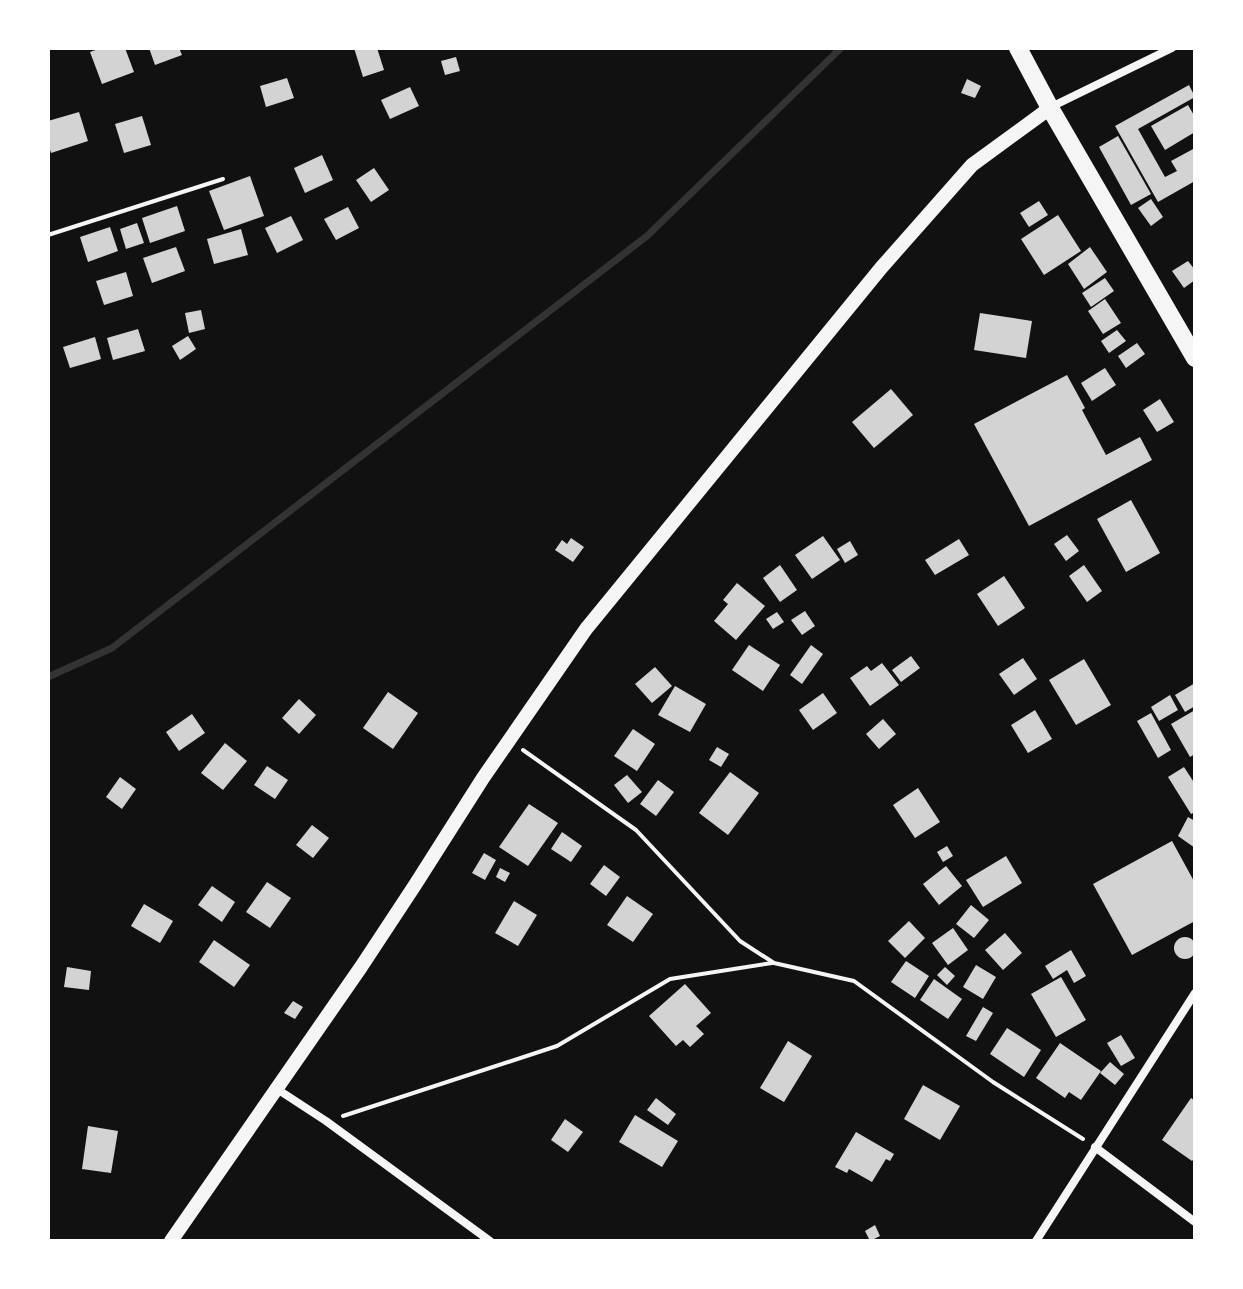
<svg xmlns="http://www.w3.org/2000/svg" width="1243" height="1289" font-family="Quicksand,sans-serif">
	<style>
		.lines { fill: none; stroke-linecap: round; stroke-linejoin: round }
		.stream { stroke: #333; stroke-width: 7 }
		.building { fill: #d3d3d3 }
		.path { stroke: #f5f5f5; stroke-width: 4 }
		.minor { stroke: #f5f5f5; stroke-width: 8 }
		.tertiary { stroke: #f5f5f5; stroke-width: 14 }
		.primary { stroke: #f5f5f5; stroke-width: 18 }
	</style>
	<rect width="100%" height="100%" fill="#111"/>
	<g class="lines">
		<!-- stream -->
		<path class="stream" d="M48,677L112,648L647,236L841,48"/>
	</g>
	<!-- building -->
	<g class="building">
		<path d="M101,48H125L134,72L102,84L90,52Z"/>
		<path d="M149,48H179L182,55L155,65Z"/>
		<path d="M354,48H377L384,70L363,77Z"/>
		<path d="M456,57L460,71L445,75L441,61Z"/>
		<path d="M287,78L294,98L266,107L260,86Z"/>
		<path d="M967,79L981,86L975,98L961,93Z"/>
		<path d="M1189,85L1195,97L1138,129L1165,177L1177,171L1171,161L1195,148V181L1158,202L1115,126Z"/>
		<path d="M410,87L419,106L390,119L381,100Z"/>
		<path d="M1188,105L1195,117V132L1165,150L1151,126Z"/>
		<path d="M79,112L88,141L51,153L48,142V121Z"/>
		<path d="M142,116L151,145L124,153L115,124Z"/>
		<path d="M1118,136L1151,194L1131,205L1099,147Z"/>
		<path d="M322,155L333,180L305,193L294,168Z"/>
		<path d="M374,168L389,190L371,202L356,180Z"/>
		<path d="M250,176L264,216L224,230L209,191Z"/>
		<path d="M1151,199L1163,217L1151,226L1138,208Z"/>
		<path d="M1039,201L1048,215L1029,227L1020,213Z"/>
		<path d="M177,206L185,231L150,243L142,218Z"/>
		<path d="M348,207L359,228L336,240L324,219Z"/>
		<path d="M1058,215L1081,251L1044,275L1021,239Z"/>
		<path d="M291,216L303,240L277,253L265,228Z"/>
		<path d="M137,223L144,243L126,249L120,229Z"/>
		<path d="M110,227L118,251L88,262L80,237Z"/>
		<path d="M241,229L248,255L214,264L207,239Z"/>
		<path d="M176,247L185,271L152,283L143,258Z"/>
		<path d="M1090,247L1107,272L1084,289L1068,264Z"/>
		<path d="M1188,261L1195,270V280L1184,288L1172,271Z"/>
		<path d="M126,272L133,296L104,305L96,281Z"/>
		<path d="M1105,278L1114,291L1091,307L1082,293Z"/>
		<path d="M1105,299L1121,323L1103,334L1088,311Z"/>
		<path d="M201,310L205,329L189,333L185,313Z"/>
		<path d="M980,313L1032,321L1026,358L974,350Z"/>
		<path d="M138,329L145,351L113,360L107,338Z"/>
		<path d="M1117,330L1126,341L1109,353L1101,341Z"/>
		<path d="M188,336L196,349L180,360L172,346Z"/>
		<path d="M95,337L101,359L70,368L63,347Z"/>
		<path d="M1137,343L1145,354L1126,368L1118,356Z"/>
		<path d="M1105,368L1116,385L1092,401L1081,383Z"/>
		<path d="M1067,375L1085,408L1082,410L1106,455L1140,437L1152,460L1029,526L974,424Z"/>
		<path d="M891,389L913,415L874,448L852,422Z"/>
		<path d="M1160,399L1174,422L1157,432L1143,410Z"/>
		<path d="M1131,500L1160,553L1126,572L1097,519Z"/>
		<path d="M1067,535L1079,551L1066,561L1054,544Z"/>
		<path d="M823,536L840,560L812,579L795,555Z"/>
		<path d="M571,538L584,547L573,562L555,550L562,540L567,544Z"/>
		<path d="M959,539L969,555L935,575L925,560Z"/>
		<path d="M850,541L858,555L845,563L837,549Z"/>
		<path d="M780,565L797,590L780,602L763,578Z"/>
		<path d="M1084,565L1102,591L1087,602L1069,576Z"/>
		<path d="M1004,576L1025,608L998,626L977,594Z"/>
		<path d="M737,583L765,606L736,640L714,621L728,604L723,600Z"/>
		<path d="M805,611L815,626L802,635L791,620Z"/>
		<path d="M777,612L784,622L773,629L766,619Z"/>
		<path d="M749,645L780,665L763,691L732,670Z"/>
		<path d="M811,645L823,654L802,684L790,675Z"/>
		<path d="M911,656L920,668L901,682L892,670Z"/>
		<path d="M1023,658L1037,679L1014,695L999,674Z"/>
		<path d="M1084,659L1111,705L1076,725L1049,680Z"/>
		<path d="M882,663L899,685L870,706L850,678L867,666L871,671Z"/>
		<path d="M655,667L672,686L652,703L635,684Z"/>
		<path d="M1195,683V706L1185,712L1175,695Z"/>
		<path d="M675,686L706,704L690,732L658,715Z"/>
		<path d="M388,692L418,713L393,749L363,728Z"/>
		<path d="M823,693L837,713L813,730L799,710Z"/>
		<path d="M1170,695L1178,710L1159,721L1151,707Z"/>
		<path d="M299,699L316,715L299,734L282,718Z"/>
		<path d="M1035,710L1052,739L1028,753L1011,725Z"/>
		<path d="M1195,710V754L1190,757L1171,724Z"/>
		<path d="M1151,713L1171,750L1158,758L1137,721Z"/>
		<path d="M192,714L205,733L179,751L166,732Z"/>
		<path d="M883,719L896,734L879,749L866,734Z"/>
		<path d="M633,729L655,744L637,771L614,756Z"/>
		<path d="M225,743L247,761L223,790L201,773Z"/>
		<path d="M717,747L729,754L721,767L709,760Z"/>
		<path d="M267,766L288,780L275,799L254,785Z"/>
		<path d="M1184,767L1195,784V812L1191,814L1168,777Z"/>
		<path d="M730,772L759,793L728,835L699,813Z"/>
		<path d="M627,775L642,792L628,803L614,785Z"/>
		<path d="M120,777L136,789L122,809L106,797Z"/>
		<path d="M658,780L674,792L656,816L640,804Z"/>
		<path d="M918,788L940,822L915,838L893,805Z"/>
		<path d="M529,804L558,823L528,866L499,847Z"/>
		<path d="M1188,817L1195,821V848L1178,836Z"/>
		<path d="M312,825L329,838L313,858L296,845Z"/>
		<path d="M562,832L582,846L571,862L551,849Z"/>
		<path d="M1172,841L1195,883V921L1132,955L1093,884Z"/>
		<path d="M947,846L953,856L943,862L937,852Z"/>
		<path d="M484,853L496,860L485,880L472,873Z"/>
		<path d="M1006,856L1022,883L983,907L966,880Z"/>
		<path d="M604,865L620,877L606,896L590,884Z"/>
		<path d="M946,866L962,886L939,905L923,884Z"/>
		<path d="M500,868L510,873L505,882L496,877Z"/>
		<path d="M267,882L291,898L270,928L246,912Z"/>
		<path d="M212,886L235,902L222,922L198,905Z"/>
		<path d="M627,896L653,914L633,942L607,925Z"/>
		<path d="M514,901L537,915L518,946L495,933Z"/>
		<path d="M144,904L173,921L160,943L131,926Z"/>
		<path d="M971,905L989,920L974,938L956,924Z"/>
		<path d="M909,921L925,938L905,958L888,941Z"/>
		<path d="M953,928L968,950L948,965L932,943Z"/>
		<path d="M1005,933L1022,953L1003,970L985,950Z"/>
		<circle cx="1185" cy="948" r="11"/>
		<path d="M214,940L250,965L234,987L199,962Z"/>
		<path d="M1071,950L1086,976L1074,983L1067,970L1053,979L1045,966Z"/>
		<path d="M906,961L929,976L915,998L891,982Z"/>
		<path d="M976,965L996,977L983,999L963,987Z"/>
		<path d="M67,967L91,971L89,990L64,987Z"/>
		<path d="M945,967L955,976L947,985L937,975Z"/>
		<path d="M1061,977L1086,1020L1056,1037L1031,994Z"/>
		<path d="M934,979L962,999L948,1019L920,1000Z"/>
		<path d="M685,984L711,1013L696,1026L704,1034L690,1047L683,1040L676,1046L649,1016Z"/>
		<path d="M293,1001L303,1007L295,1019L284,1013Z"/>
		<path d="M983,1007L993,1013L976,1041L966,1036Z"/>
		<path d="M1007,1028L1041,1050L1024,1077L990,1054Z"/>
		<path d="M1121,1035L1135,1058L1121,1066L1107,1043Z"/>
		<path d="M788,1041L812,1056L784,1102L760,1088Z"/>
		<path d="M1060,1043L1101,1071L1081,1100L1069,1092L1065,1098L1036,1078Z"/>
		<path d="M1110,1062L1124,1074L1115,1085L1100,1073Z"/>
		<path d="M923,1085L960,1106L940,1140L904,1119Z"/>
		<path d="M656,1098L676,1114L668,1125L647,1110Z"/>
		<path d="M1191,1098L1195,1101V1158L1192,1161L1162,1140Z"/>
		<path d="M635,1115L678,1141L662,1167L619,1142Z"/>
		<path d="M565,1119L583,1132L568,1152L551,1140Z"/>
		<path d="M88,1126L118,1131L111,1173L82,1169Z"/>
		<path d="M856,1132L894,1154L890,1161L886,1159L872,1182L849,1169L847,1173L835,1167Z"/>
		<path d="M875,1225L880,1236L870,1241L865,1231Z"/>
	</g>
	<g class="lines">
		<!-- path -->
		<g class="path">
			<path d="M48,235L223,179"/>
			<path d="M523,750L636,830L740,941L774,963L854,981L993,1082L1083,1139"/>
			<path d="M343,1116L557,1046L670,979L772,963"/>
		</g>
		<!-- minor -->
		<g class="minor">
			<path d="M1051,107L1172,48"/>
			<path d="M277,1089L326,1121L490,1241"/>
			<path d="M1095,1147L1195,1222"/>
			<path d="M1036,1241L1195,993"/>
		</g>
		<!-- tertiary -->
		<path class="tertiary" d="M171,1241L361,967L415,885L483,778L586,629L881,268L972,165L1050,108"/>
		<!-- primary -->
		<path class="primary" d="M1018,48L1050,108L1195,358"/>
	</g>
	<!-- border -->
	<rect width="1243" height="1289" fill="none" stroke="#ffffff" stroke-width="100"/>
</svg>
